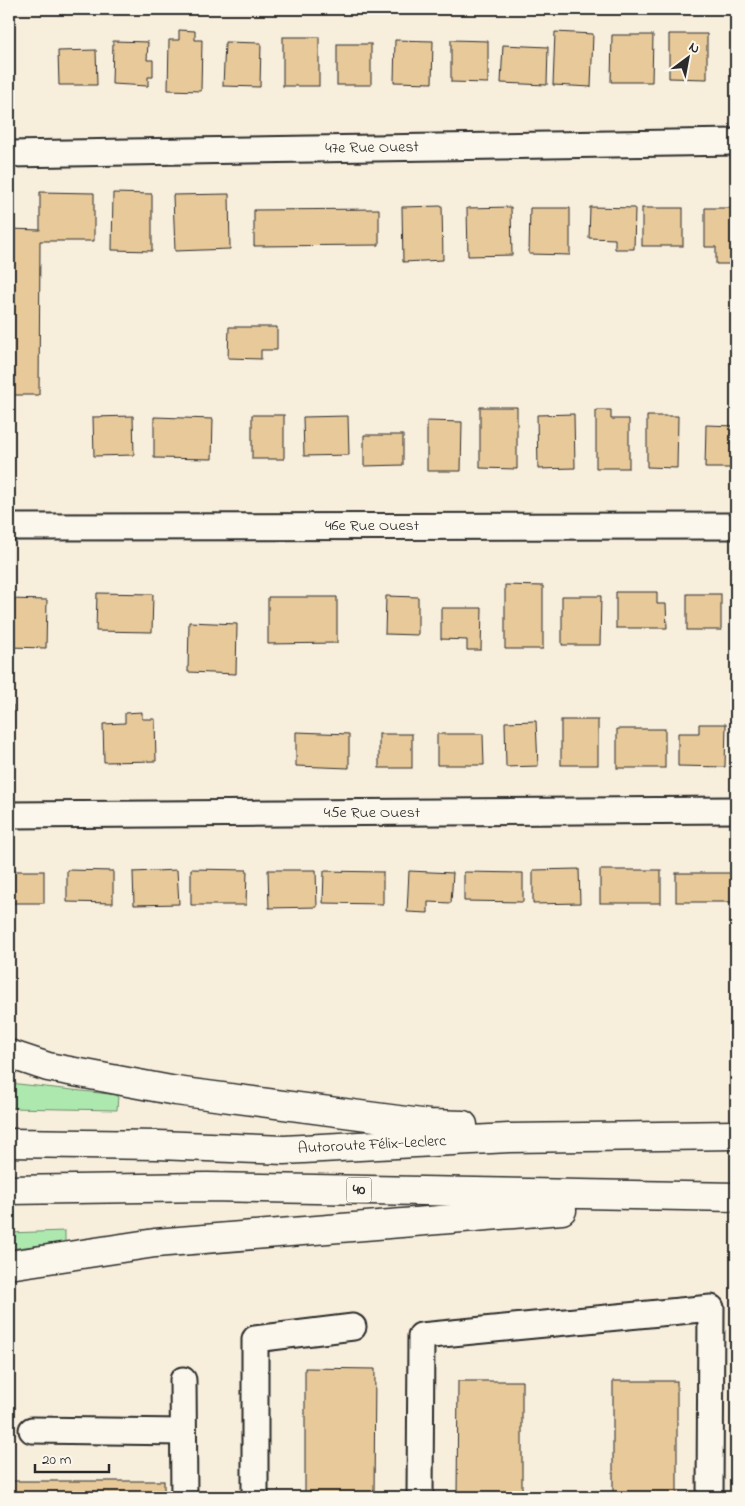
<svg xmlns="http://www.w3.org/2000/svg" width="745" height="1506" font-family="'Indie Flower',sans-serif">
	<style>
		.green { fill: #ade9ae; stroke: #6c8a6c }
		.building { fill: #e7c99a; stroke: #2b2b2b }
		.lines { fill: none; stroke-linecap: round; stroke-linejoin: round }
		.minor-casing { stroke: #2b2b2b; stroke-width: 29 }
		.highway-casing { stroke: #2b2b2b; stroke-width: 31 }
		.minor { stroke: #fbf7ec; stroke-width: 25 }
		.highway { stroke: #fbf7ec; stroke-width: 28 }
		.labels { text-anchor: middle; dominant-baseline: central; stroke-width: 4.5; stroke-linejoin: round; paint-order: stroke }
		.shield { fill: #fbf7ec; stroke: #696865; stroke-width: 1 }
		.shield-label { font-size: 15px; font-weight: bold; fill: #2b2b2b }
		.street-label { font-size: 16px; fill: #2b2b2b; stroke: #fbf7ec }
	</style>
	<rect width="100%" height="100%" fill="#f7eedc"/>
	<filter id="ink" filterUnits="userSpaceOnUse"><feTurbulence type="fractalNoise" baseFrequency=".02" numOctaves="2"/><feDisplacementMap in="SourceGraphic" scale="10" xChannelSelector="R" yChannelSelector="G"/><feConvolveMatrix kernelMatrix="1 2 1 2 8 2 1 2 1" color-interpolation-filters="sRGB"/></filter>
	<g filter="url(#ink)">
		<!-- green -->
		<g class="green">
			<path d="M9,1083L118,1095L117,1110L9,1108Z"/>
			<path d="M65,1231V1242L9,1249V1233Z"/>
		</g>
		<!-- building -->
		<g class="building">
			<path d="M179,30L195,31V40H202L201,91L168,90L169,40H179Z"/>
			<path d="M555,32L593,34L591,87L553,85Z"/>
			<path d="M9,33L12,34L11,85H9Z"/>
			<path d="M669,34H707V79L669,78Z"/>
			<path d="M612,35H653L652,82H611Z"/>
			<rect x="283" y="37" width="36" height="49"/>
			<path d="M395,40L433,41L432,83L394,82Z"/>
			<path d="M451,40L488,41V83L451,82Z"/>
			<path d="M113,41L148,42L147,60H153V77H148V86L112,84Z"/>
			<path d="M225,42L261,43L260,87L223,86Z"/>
			<rect x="337" y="44" width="34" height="41"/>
			<path d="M503,45L548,47L547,85L501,83Z"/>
			<path d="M96,50L97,85H59L58,51Z"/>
			<path d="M40,192L94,193V241H40L39,395H9V229L40,230Z"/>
			<path d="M113,193L152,194V251L112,250Z"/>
			<path d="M229,194L230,249L175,251L173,195Z"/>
			<path d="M442,206L443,260L403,262L402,207Z"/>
			<path d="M511,207L512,255L468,256L467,208Z"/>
			<path d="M590,207L635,208L634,249H615V239L589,238Z"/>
			<path d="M530,208H570V255L529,254Z"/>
			<rect x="642" y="208" width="41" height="38"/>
			<path d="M705,208H736V264H716V247H705Z"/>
			<path d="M379,209V245L254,246V210Z"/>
			<path d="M229,327H277V350H261V359L228,358Z"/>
			<path d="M480,407H517V469L480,468Z"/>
			<path d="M596,410H611V419H629V468H596Z"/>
			<path d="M574,414L575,468L538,469L537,415Z"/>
			<rect x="252" y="415" width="32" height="44"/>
			<path d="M133,416L134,455L94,456L93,417Z"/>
			<path d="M348,416L349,455L304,456L303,417Z"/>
			<path d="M647,416H678L677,468L647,467Z"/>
			<path d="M154,417L213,419L212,459L154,458Z"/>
			<path d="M427,421L462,422L461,471H427Z"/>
			<path d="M706,425L736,426V468H705Z"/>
			<path d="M364,435H403V465L364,466Z"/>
			<path d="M505,585L543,586V649H505Z"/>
			<path d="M616,592H657V604H666L667,628H616Z"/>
			<path d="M97,593L153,594L152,632L96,631Z"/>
			<rect x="687" y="594" width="34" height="36"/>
			<path d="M386,596L418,597V635L385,634Z"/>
			<path d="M562,596H601L600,645H562Z"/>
			<path d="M268,597H337V643L268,644Z"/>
			<path d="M9,599L47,600L46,648L9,647Z"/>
			<path d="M441,608H482L481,650H467V640L441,639Z"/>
			<path d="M189,622L237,624L236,674L188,672Z"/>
			<path d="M9,705H13L14,755H9Z"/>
			<path d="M142,712V719H155L156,761L104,762L103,724L125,723V713Z"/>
			<rect x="561" y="720" width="37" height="45"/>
			<path d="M536,721L538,766L506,767L505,722Z"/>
			<path d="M699,724H726L725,767L678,766V733H699Z"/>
			<rect x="617" y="729" width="48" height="39"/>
			<path d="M296,732L349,734V768L296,766Z"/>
			<rect x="379" y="734" width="33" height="34"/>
			<path d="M437,734H483L484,765H437Z"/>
			<path d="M191,869L247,870L246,905H191Z"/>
			<path d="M579,869L580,903L533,904V870Z"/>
			<path d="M67,870L113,871V903L67,902Z"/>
			<path d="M177,870L179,904L134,905L133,872Z"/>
			<path d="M268,870H316L317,907L269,908Z"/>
			<rect x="600" y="870" width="61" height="33"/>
			<rect x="9" y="871" width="35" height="32"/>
			<path d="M324,871L383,872V904L323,903Z"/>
			<path d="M409,871L453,873L451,903L428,902V913L407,912Z"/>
			<path d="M464,872L523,873V902L464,901Z"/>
			<rect x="676" y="873" width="60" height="29"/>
			<path d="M305,1368L375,1369L374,1497H305Z"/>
			<path d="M458,1381H522V1497H457Z"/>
			<rect x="613" y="1381" width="64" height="116"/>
			<rect x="9" y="1481" width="155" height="16"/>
		</g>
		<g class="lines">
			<defs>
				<g id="minor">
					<path d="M9,154L736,142"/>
					<path d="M9,527L736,526"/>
					<path d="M9,815L736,810"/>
					<path d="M183,1380L184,1497"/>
					<path d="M32,1430L183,1432"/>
					<path d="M255,1497V1339L353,1327"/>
					<path d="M420,1497L421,1336L711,1308L710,1497"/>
				</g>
				<g id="highway">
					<path d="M9,1054L48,1067L176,1091L429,1124L463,1125"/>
					<path d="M9,1143L158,1145L284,1150L509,1138L736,1135"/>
					<path d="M9,1190L207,1187L736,1197"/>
					<path d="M9,1265L155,1243L562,1210"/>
				</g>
			</defs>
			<!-- minor casing -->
			<use href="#minor" class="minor-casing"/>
			<!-- highway casing -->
			<use href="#highway" class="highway-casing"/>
			<!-- minor -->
			<use href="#minor" class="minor"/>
			<!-- highway -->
			<use href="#highway" class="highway"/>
		</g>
	</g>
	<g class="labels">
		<!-- shield labels -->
		<rect class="shield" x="346.5" y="1177.5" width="25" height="25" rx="4"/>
		<g class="shield-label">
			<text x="359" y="1190">40</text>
		</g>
		<!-- street labels -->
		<g class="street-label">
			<text transform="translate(372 148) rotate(-1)">47e Rue Ouest</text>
			<text x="372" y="526">46e Rue Ouest</text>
			<text x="372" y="813">45e Rue Ouest</text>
			<text transform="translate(372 1145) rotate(-3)">Autoroute Félix-Leclerc</text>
		</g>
	</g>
	<!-- margin -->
	<rect width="745" height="1506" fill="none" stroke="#fbf7ec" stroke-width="30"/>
	<rect x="15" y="15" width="715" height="1476" fill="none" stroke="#2b2b2b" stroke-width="2" filter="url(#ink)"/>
	<!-- north arrow -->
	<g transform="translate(688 58) rotate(32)" stroke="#fbf7ec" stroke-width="4" paint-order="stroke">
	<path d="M0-4L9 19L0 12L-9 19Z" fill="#2b2b2b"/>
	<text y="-8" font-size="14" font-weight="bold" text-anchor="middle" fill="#2b2b2b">N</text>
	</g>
	<!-- scale -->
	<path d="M35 1464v8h74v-8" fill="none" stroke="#2b2b2b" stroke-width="2.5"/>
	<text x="42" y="1464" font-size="15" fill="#2b2b2b" stroke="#fbf7ec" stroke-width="4" paint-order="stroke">20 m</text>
</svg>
